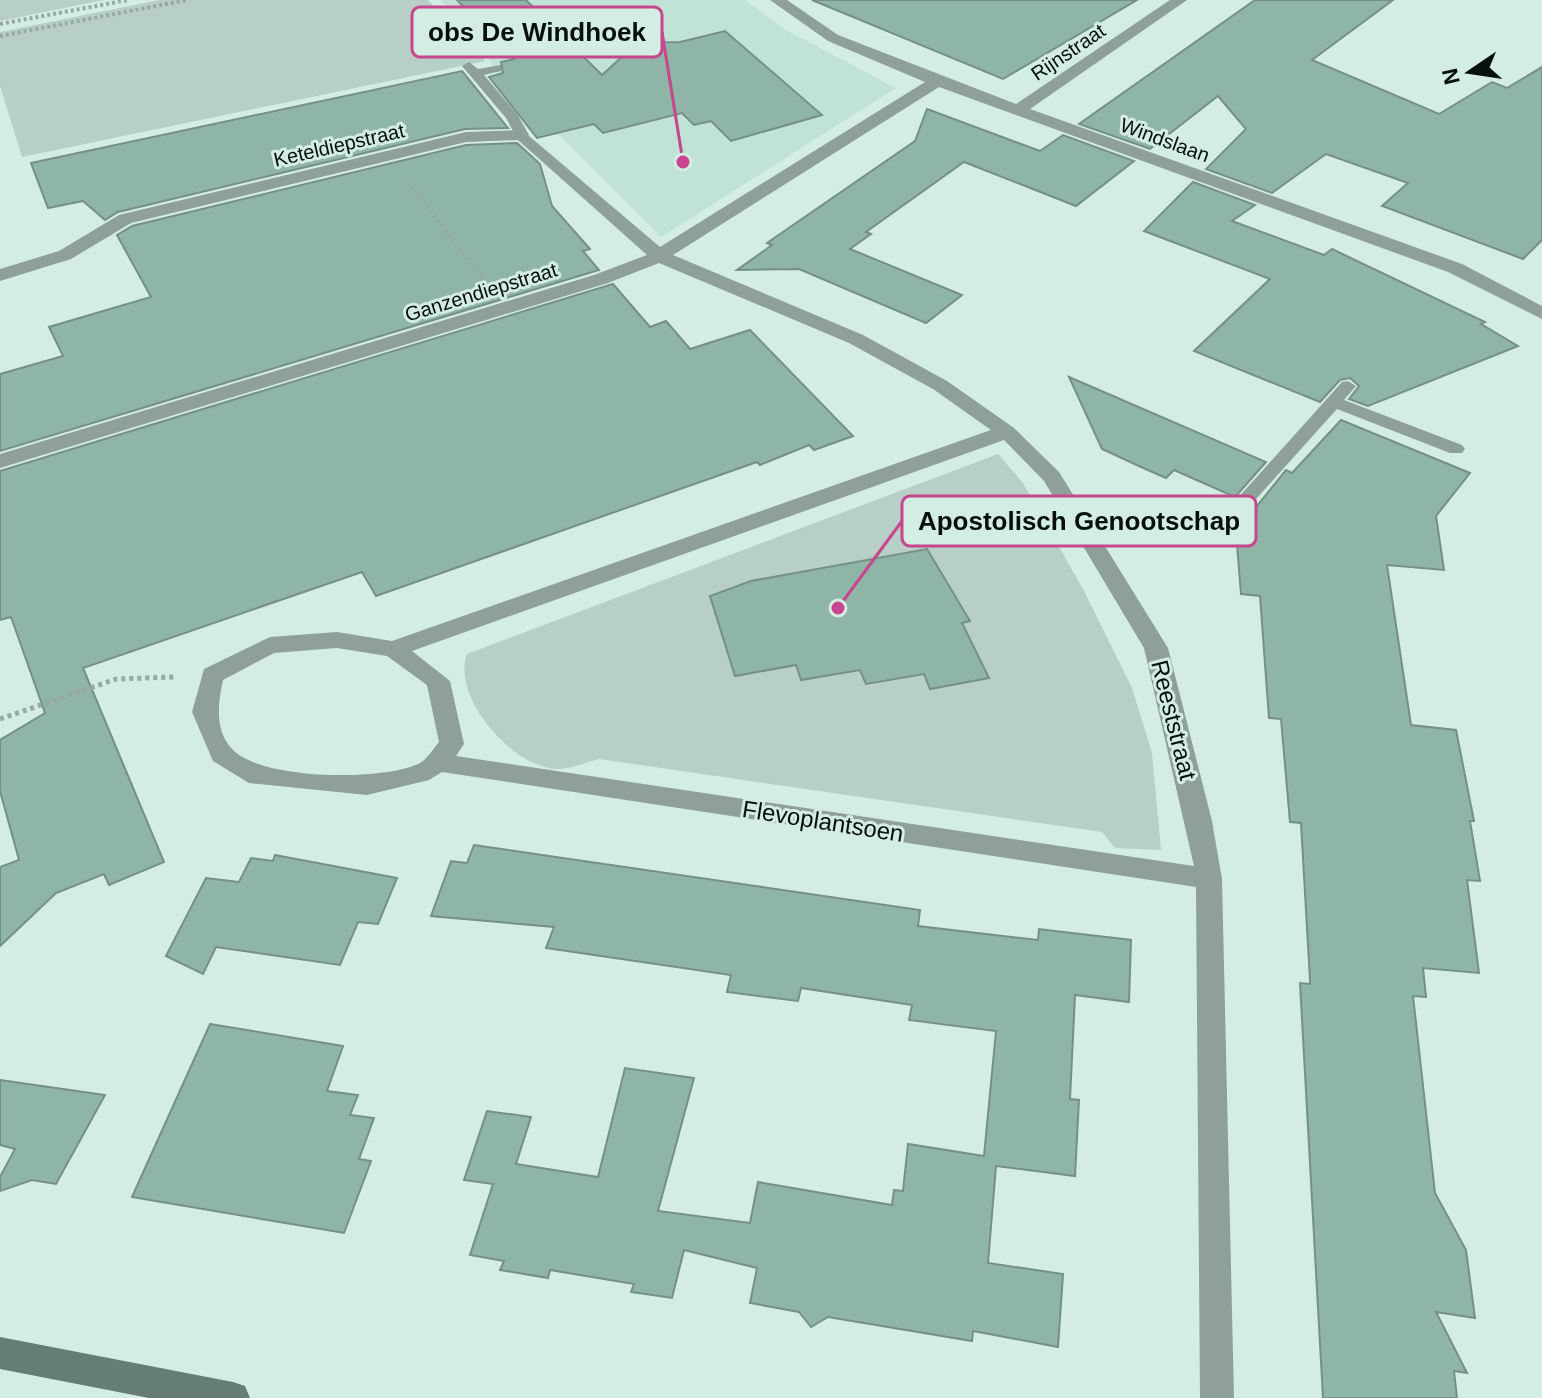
<svg xmlns="http://www.w3.org/2000/svg" width="1542" height="1398" font-family="Helvetica,sans-serif">
	<style>
		.built { fill: #c0e3d5 }
		.green { fill: #b7cfc6 }
		.building { fill: #8fb5a6; stroke: #779086; stroke-width: 2 }
		.lines { fill: none; stroke-linecap: round; stroke-linejoin: round }
		.path-far1 { stroke: #96aaa2; stroke-width: 4; stroke-dasharray: 3 3; stroke-linecap: butt }
		.path { stroke: #96aaa2; stroke-width: 5; stroke-dasharray: 4 4; stroke-linecap: butt }
		.lane { fill: #8f9f99; fill-rule: evenodd }
		.street { fill: #8f9f99; fill-rule: evenodd }
		.secondary { fill: #657d74; fill-rule: evenodd }
		.labels { text-anchor: middle; dominant-baseline: central; stroke-width: 6; stroke-linejoin: round; paint-order: stroke }
		.far-street-label { font-size: 20px; fill: #07100d; stroke: #d3ede2 }
		.street-label { font-size: 24px; fill: #07100d; stroke: #d3ede2 }
		.leader { fill: none; stroke: #c8468e; stroke-width: 3 }
		.callout-dot { fill: #c8468e; stroke: #d3ede2; stroke-width: 3 }
		.callout { fill: #d3ede2; stroke: #c8468e; stroke-width: 3 }
		.callout-label { font-size: 26px; text-anchor: middle; font-weight: bold; fill: #07100d }
	</style>
	<rect width="100%" height="100%" fill="#d3ede2"/>
	<!-- built -->
	<path class="built" d="M441,0H745L786,30L896,88L661,237L507,83Z"/>
	<!-- green -->
	<g class="green">
		<path d="M0,0H104L0,21Z"/>
		<path d="M159,0H428L485,61L22,157L0,86V32Z"/>
		<path d="M998,454L1023,483L1084,591L1132,688L1152,753L1161,850L1115,848L1102,832L599,759C587,762 570,769 557,769C513,768 451,697 467,654Z"/>
	</g>
	<!-- building -->
	<g class="building">
		<path d="M457,0H526L602,75L637,43L680,42L725,31L822,115L731,141L711,121L694,125L682,113L603,133L594,124L537,138L489,77L503,73L501,62L514,59Z"/>
		<path d="M812,0H1137L1003,79Z"/>
		<path d="M1255,0H1393L1312,60L1439,114L1492,82L1507,88L1542,67V240L1523,259L1382,206L1408,183L1326,154L1272,193L1206,169L1246,129L1218,96L1150,149L1079,124Z"/>
		<path d="M462,71L508,128L465,129L118,212L105,220L83,201L48,208L31,163Z"/>
		<path d="M927,109L1040,151L1063,135L1134,161L1076,206L964,162L866,232L871,234L850,249L962,295L926,323L799,269L737,270L772,245L767,243L915,141Z"/>
		<path d="M517,143L540,164L552,206L590,249L583,251L599,270L0,451V374L63,356L49,327L151,297L117,235L132,226L466,145Z"/>
		<path d="M1193,182L1255,205L1232,221L1324,255L1332,249L1485,322L1481,324L1518,346L1368,406L1349,399L1359,386L1350,378L1340,380L1320,402L1194,351L1270,279L1144,231Z"/>
		<path d="M613,284L650,327L666,321L690,349L750,330L853,436L814,450L809,445L760,465L757,462L376,596L362,572L83,668L164,862L109,885L104,874L56,893L0,946V867L19,860L0,791V740L45,713L11,617L0,620V471Z"/>
		<path d="M1069,377L1266,462L1235,497L1174,470L1166,478L1141,467L1102,449Z"/>
		<path d="M1341,420L1470,473L1436,516L1444,570L1387,565L1411,725L1456,730L1474,821H1470L1480,881L1467,880L1479,973L1423,968L1426,997L1413,996L1435,1193L1466,1250L1475,1318L1436,1312L1467,1373L1454,1371L1457,1398H1323L1300,983L1310,984V980L1301,823L1290,822L1281,719L1269,718L1260,596L1241,594L1236,532L1286,470L1292,473Z"/>
		<path d="M927,549L970,621L962,623L989,678L930,689L924,674L866,684L860,670L801,680L796,665L735,676L710,596L751,581Z"/>
		<path d="M474,845L920,910L918,926L1038,940L1039,929L1131,940L1129,1002L1075,995L1070,1099L1079,1100L1075,1176L996,1166L988,1263L1063,1274L1058,1347L973,1331L972,1341L828,1317L811,1327L799,1312L750,1303L757,1268L684,1250L672,1298L631,1292L634,1284L550,1270L548,1278L500,1270L504,1261L470,1255L493,1184L464,1180L487,1111L531,1117L516,1164L598,1177L625,1068L694,1078L658,1211L750,1223L758,1182L892,1205L894,1190L903,1191L908,1144L984,1156L996,1031L909,1020L912,1005L801,988L798,1001L727,992L731,975L546,948L554,927L431,916L451,861L467,863Z"/>
		<path d="M275,855L397,878L378,924L358,922L340,965L216,947L203,974L166,956L206,878L239,882L251,858L273,861Z"/>
		<path d="M210,1024L343,1046L327,1091L358,1095L350,1115L374,1118L359,1159L371,1161L344,1233L132,1197Z"/>
		<path d="M0,1080L105,1095L56,1184L32,1180L0,1191V1177L15,1149L0,1145Z"/>
	</g>
	<g class="lines">
		<!-- path-far1 -->
		<g class="path-far1">
			<path d="M0,24L128,0"/>
			<path d="M0,36L187,0"/>
			<path d="M408,182L485,281"/>
		</g>
		<!-- path -->
		<path class="path" d="M0,719L116,679L175,677"/>
		<!-- lane -->
		<g class="lane">
			<path d="M469,62L478,69L501,65V71L484,75L517,114L529,135L527,138H517L506,118L462,66Z"/>
			<path d="M1348,381L1356,386L1344,400L1462,445L1465,449L1462,453H1450L1337,409L1229,529L1089,542L1080,536L1089,530L1218,520L1342,382Z"/>
		</g>
		<!-- street -->
		<path class="street" d="M770,0H787L838,35L1016,104L1170,0H1187L1030,109L1462,264L1542,306V319L1448,272L939,87L673,255L863,335L947,381L1014,428L1059,472L1168,648L1212,821L1222,879L1234,1398H1200L1196,887L442,772L429,780L367,795L249,783L213,761L192,712L204,669L270,637L337,632L392,641L991,430L933,389L849,343L659,263L608,283L0,468V454L594,275L647,255L518,140L466,142L131,223L71,259L0,281V269L59,251L119,215L466,132L522,130L660,247L925,82L828,41ZM1004,440L1044,481L1144,648L1194,866L456,756L464,744L450,681L412,651ZM337,648L387,656L427,685L439,742C433,749 426,761 418,764C381,781 263,780 233,750C214,731 218,703 223,680L274,653Z"/>
		<!-- secondary -->
		<path class="secondary" d="M0,1337L233,1382L245,1386L250,1398H149L0,1369Z"/>
	</g>
	<g class="labels">
		<!-- far-street labels -->
		<g class="far-street-label">
			<text transform="translate(1068 52) rotate(-34)">Rijnstraat</text>
			<text transform="translate(1165 140) rotate(20)">Windslaan</text>
			<text transform="translate(339 145) rotate(-13)">Keteldiepstraat</text>
			<text transform="translate(481 292) rotate(-17)">Ganzendiepstraat</text>
		</g>
		<!-- street labels -->
		<g class="street-label">
			<text transform="translate(1174 720) rotate(76)">Reeststraat</text>
			<text transform="translate(823 821) rotate(9)">Flevoplantsoen</text>
		</g>
	</g>
	<!-- callouts -->
	<path class="leader" d="M683 162L662 32M838 608L902 521"/>
	<g class="callout-dot">
		<circle cx="683" cy="162" r="8"/>
		<circle cx="838" cy="608" r="8"/>
	</g>
	<g class="callout">
		<rect x="412" y="7" width="250" height="50" rx="8"/>
		<rect x="902" y="496" width="354" height="50" rx="8"/>
	</g>
	<g class="callout-label">
		<text x="537" y="41">obs De Windhoek</text>
		<text x="1079" y="530">Apostolisch Genootschap</text>
	</g>
	<!-- north arrow -->
	<g transform="translate(1470 72) rotate(257)" stroke="#d3ede2" stroke-width="6" paint-order="stroke">
	<path d="M0-6L14 30L0 20L-14 30Z" fill="#07100d"/>
	<text y="-12" font-size="22" font-weight="bold" text-anchor="middle" fill="#07100d">N</text>
	</g>
</svg>
